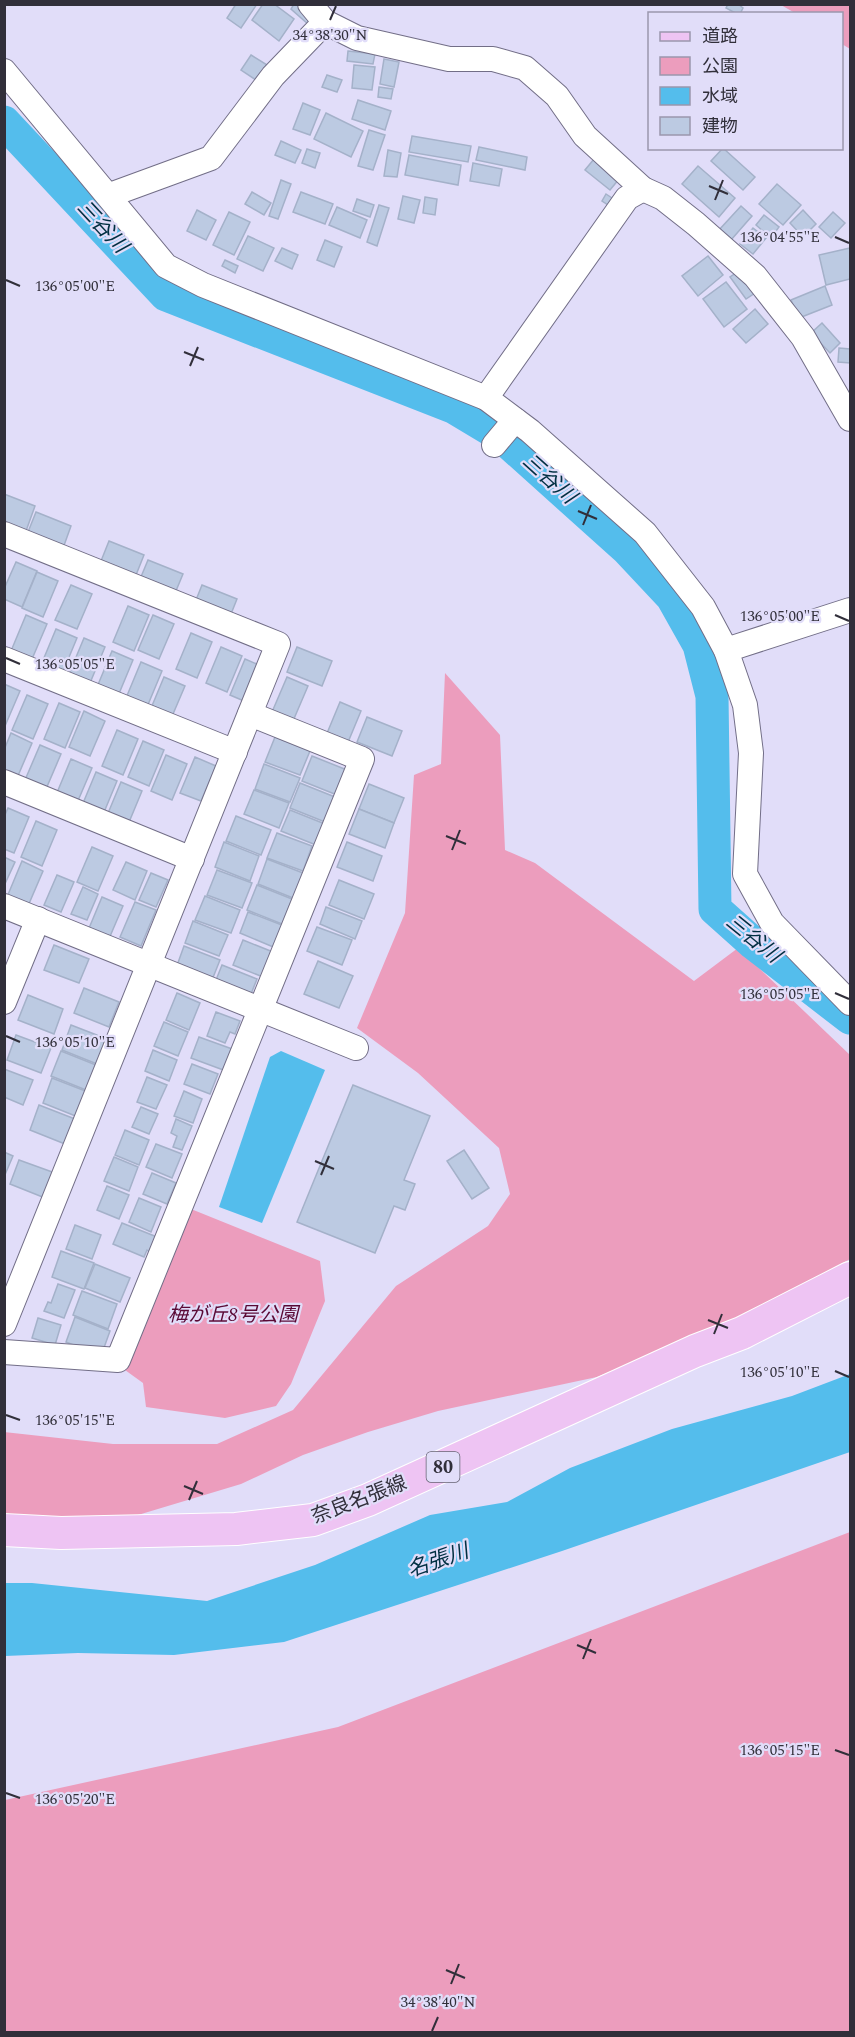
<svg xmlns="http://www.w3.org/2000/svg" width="855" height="2037" font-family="Spectral,'Noto Sans JP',serif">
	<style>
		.green { fill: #ec9dbd }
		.water { fill: #54bdec }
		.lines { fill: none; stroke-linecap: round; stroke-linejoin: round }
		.river { stroke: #54bdec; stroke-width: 33 }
		.building { fill: #bccae2; stroke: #a4b1c9; stroke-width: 1.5 }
		.minor-casing { stroke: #726e87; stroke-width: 26 }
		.major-casing { stroke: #fff; stroke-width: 34 }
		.minor { stroke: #fff; stroke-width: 24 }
		.major { stroke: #eec4f3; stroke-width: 32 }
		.ticks { fill: none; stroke: #312f3a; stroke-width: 2 }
		.labels { text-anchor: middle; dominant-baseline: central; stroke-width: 4.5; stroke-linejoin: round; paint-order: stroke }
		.shield { fill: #e1ddf9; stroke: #666373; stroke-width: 1.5 }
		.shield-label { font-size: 18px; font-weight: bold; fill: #312f3a }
		.park-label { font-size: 20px; font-style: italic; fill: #5a0935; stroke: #e1ddf9 }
		.street-label { font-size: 20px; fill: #312f3a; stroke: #e1ddf9 }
		.water-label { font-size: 21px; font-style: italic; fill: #002f42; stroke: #e1ddf9 }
		.ticks-label { font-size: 15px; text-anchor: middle; fill: #312f3a; stroke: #e1ddf9; stroke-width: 4.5; stroke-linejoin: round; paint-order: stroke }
	</style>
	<rect width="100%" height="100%" fill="#e1ddf9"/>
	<!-- green -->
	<g class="green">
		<path d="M781,5H850V49L842,44V14L795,13Z"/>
		<path d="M445,673L500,735L505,850L535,863L694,981L738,948L850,1055V1259L743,1321L684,1341L597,1377L438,1411L368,1432L303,1455L241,1484L108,1524H5L4,1432L113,1444H217L293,1410L396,1286L488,1226L510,1194L499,1148L418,1073L357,1028L405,913L414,775L441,764Z"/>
		<path d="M191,1209L320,1261L325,1301L291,1384L276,1406L225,1418L146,1407L143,1383L125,1370Z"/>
		<path d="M850,1532V2032H5V1800L338,1727Z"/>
	</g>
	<!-- water -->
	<g class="water">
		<path d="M281,1051L325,1070L262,1223L219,1207L270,1057Z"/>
		<path d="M850,1374V1452L562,1551L284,1642L174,1655L78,1653L5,1656V1583H32L207,1601L315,1565L430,1515L507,1502L570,1468L672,1429L792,1396Z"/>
	</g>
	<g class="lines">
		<!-- river -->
		<path class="river" d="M4,122L166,295L455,408L500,435L627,549L672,597L699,645L712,696L715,909L753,943L850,1018"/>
	</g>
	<!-- building -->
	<g class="building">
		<path d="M236,4H257L241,28L227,18Z"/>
		<path d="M263,4H274L294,19L279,41L252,20Z"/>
		<path d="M294,4H302L316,17L309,25L291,9Z"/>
		<path d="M728,4H738L743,8L740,14H737L726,8Z"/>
		<path d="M348,51L375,54L373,64L347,61Z"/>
		<path d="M251,55L272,68L262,84L241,70Z"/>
		<path d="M384,59L399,62L394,87L380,84Z"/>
		<path d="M354,65L375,67L372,90L352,88Z"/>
		<path d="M327,75L342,80L337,92L322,87Z"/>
		<path d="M379,87L393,89L391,99L378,97Z"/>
		<path d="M358,100L391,111L385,130L352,119Z"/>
		<path d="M303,103L320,110L310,135L293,129Z"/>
		<path d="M326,113L363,131L351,157L314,139Z"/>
		<path d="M369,130L385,135L373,170L358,166Z"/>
		<path d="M412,136L471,146L468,162L409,152Z"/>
		<path d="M281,141L301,150L295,163L275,155Z"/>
		<path d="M479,147L527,157L525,170L476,160Z"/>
		<path d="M723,148L755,177L743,190L711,161Z"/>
		<path d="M307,149L320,153L315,168L302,163Z"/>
		<path d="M388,150L401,153L397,177L384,176Z"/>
		<path d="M409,155L461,165L458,185L405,175Z"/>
		<path d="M594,159L619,179L610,190L585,170Z"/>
		<path d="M473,163L502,169L499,186L470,181Z"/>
		<path d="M698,166L735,198L719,217L682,184Z"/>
		<path d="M281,180L291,184L278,219L269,216Z"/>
		<path d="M777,184L801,205L783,225L759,204Z"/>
		<path d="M252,192L271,203L264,215L245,204Z"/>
		<path d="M301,192L333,204L325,224L293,212Z"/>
		<path d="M606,194L618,202L614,209L602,201Z"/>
		<path d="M403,196L420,200L414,223L398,219Z"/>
		<path d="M425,197L437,199L435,215L423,213Z"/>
		<path d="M357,199L374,205L370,217L353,211Z"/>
		<path d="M379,205L389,208L377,246L367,242Z"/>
		<path d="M741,206L752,216L731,240L719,230Z"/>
		<path d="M337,207L367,220L360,238L329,225Z"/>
		<path d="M197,210L216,220L206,240L187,231Z"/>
		<path d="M803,210L816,224L803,237L790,223Z"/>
		<path d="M229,212L250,222L234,255L213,245Z"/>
		<path d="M833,212L845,223L831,238L819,227Z"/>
		<path d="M764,215L779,227L771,238L756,225Z"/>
		<path d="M753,228L766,238L753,254L740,244Z"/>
		<path d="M248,236L274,248L263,271L237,259Z"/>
		<path d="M325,240L342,247L334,267L317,260Z"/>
		<path d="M282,248L298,255L292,269L275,261Z"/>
		<path d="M850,248V279L826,285L819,255Z"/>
		<path d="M708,256L723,275L698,296L682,276Z"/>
		<path d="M225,260L238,266L235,273L222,266Z"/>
		<path d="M742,269L758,291L746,299L730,277Z"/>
		<path d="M726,282L747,309L724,327L703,299Z"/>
		<path d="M825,286L832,305L799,318L791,300Z"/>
		<path d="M755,309L768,324L746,343L733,329Z"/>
		<path d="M822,323L840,343L830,353L811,333Z"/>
		<path d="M839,348L850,349V363L838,362Z"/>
		<path d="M4,494L35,506L26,531L4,522Z"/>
		<path d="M36,512L71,526L62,551L26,537Z"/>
		<path d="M109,541L144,555L134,580L99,566Z"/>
		<path d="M148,560L183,574L173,598L138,584Z"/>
		<path d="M16,562L37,571L22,607L4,599V589Z"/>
		<path d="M37,572L58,581L43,617L22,608Z"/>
		<path d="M71,585L92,594L77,629L55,620Z"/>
		<path d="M202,585L237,599L227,624L192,610Z"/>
		<path d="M128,606L149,615L134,651L113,642Z"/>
		<path d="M26,615L47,624L32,659L11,651Z"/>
		<path d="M153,615L174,624L159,659L138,650Z"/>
		<path d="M56,629L77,638L62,674L41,665Z"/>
		<path d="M191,633L212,642L197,678L176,669Z"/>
		<path d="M84,638L105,647L90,683L69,674Z"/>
		<path d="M221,647L242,656L227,692L206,683Z"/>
		<path d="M297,647L332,661L322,686L287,672Z"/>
		<path d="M112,651L133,660L118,696L97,687Z"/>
		<path d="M245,659L266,668L251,704L230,695Z"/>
		<path d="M141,662L162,671L147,707L126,698Z"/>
		<path d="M164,677L185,686L170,721L149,713Z"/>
		<path d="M287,677L308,686L293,721L272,712Z"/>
		<path d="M4,684L20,691L5,726H4Z"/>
		<path d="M27,695L48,704L33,739L12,730Z"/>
		<path d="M340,702L361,711L346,747L325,738Z"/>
		<path d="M59,703L80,712L65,748L44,739Z"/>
		<path d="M84,711L105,721L90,756L69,747Z"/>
		<path d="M367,717L402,731L392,756L357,742Z"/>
		<path d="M117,730L138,739L123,775L102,766Z"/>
		<path d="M11,733L32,743L17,778L4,773V750Z"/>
		<path d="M275,737L310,751L300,775L265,762Z"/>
		<path d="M143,741L164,750L149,786L128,777Z"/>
		<path d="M40,745L61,754L46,789L25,780Z"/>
		<path d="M166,755L187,764L172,800L151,791Z"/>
		<path d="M312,756L347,770L337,795L302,781Z"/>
		<path d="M195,757L216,766L201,801L180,793Z"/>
		<path d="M71,759L92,768L77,803L56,795Z"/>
		<path d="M264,764L300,778L290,802L255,789Z"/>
		<path d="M96,772L117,781L102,817L81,808Z"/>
		<path d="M121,782L142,791L127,827L106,818Z"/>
		<path d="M300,783L335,797L325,822L290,808Z"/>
		<path d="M369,784L404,798L394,823L359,809Z"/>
		<path d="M254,790L289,803L279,828L244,814Z"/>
		<path d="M8,808L29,817L14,853L4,849V817Z"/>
		<path d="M359,809L394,823L385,848L349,834Z"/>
		<path d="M290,810L325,824L316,845L281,831Z"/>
		<path d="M236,816L271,830L261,855L226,841Z"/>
		<path d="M36,821L57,830L42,866L21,857Z"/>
		<path d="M277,833L312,846L303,871L267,858Z"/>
		<path d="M224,842L259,856L250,881L215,867Z"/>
		<path d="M347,842L382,856L373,881L337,867Z"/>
		<path d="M92,847L113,856L98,891L77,882Z"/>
		<path d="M4,857L15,862L4,886Z"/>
		<path d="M267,859L303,873L293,898L258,884Z"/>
		<path d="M22,861L43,871L28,906L7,897Z"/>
		<path d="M126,862L147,871L135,900L113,890Z"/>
		<path d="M217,870L252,883L242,908L207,895Z"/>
		<path d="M151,873L168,880L156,907L139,900Z"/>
		<path d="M57,875L74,882L61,912L44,905Z"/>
		<path d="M339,880L374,894L364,919L329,905Z"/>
		<path d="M257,885L292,899L282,924L247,910Z"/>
		<path d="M83,887L98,894L87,920L71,914Z"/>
		<path d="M205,896L240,910L231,933L195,920Z"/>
		<path d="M102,897L123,906L108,941L87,933Z"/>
		<path d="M135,902L156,910L141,946L120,937Z"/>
		<path d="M326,907L362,921L355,939L320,924Z"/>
		<path d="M248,912L287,927L278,949L240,933Z"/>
		<path d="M193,921L228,935L219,956L185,943Z"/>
		<path d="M317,927L352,940L342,965L307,951Z"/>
		<path d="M243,940L278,954L268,979L233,965Z"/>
		<path d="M54,945L89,959L79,983L44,970Z"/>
		<path d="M184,946L220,960L210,985L175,971Z"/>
		<path d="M318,961L353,976L339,1008L304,994Z"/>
		<path d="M222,965L257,979L247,1004L212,990Z"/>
		<path d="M84,988L119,1002L109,1027L74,1013Z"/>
		<path d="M177,993L200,1003L189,1030L166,1020Z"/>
		<path d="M28,995L63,1009L54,1034L18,1020Z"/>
		<path d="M216,1012L240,1021L235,1034L230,1032L225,1043L207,1036Z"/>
		<path d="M164,1022L188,1032L178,1056L154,1046Z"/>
		<path d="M71,1025L107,1039L97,1064L62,1050Z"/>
		<path d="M16,1035L51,1048L41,1073L7,1060Z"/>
		<path d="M199,1037L235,1050L226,1071L191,1058Z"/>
		<path d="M153,1050L177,1060L169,1081L145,1071Z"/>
		<path d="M61,1051L96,1065L86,1090L51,1076Z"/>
		<path d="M192,1064L218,1074L210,1094L184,1084Z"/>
		<path d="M4,1069L33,1080L23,1105L4,1097Z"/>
		<path d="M147,1077L167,1085L156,1109L137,1102Z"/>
		<path d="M52,1078L88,1092L78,1117L43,1103Z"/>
		<path d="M353,1085L430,1116L404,1180L415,1184L405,1210L394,1206L375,1253L297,1222Z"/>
		<path d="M184,1091L202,1099L193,1123L174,1116Z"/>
		<path d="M39,1105L75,1119L65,1144L30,1130Z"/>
		<path d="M141,1107L158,1114L149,1134L132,1127Z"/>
		<path d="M176,1119L192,1126L182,1150L173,1147L177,1136L171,1133Z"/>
		<path d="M125,1130L149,1140L139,1165L115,1155Z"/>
		<path d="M156,1144L182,1154L172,1178L146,1167Z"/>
		<path d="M464,1150L489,1188L472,1199L447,1161Z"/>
		<path d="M4,1152L13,1156L4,1177Z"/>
		<path d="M114,1157L138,1167L129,1191L104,1181Z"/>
		<path d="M19,1160L55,1173L45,1198L10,1184Z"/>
		<path d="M152,1173L176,1183L167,1204L143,1194Z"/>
		<path d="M107,1186L129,1195L119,1219L97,1210Z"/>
		<path d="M139,1198L161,1207L151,1232L129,1222Z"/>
		<path d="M122,1223L157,1237L150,1252L147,1250L144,1257L113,1244Z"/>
		<path d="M75,1225L101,1235L92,1259L66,1249Z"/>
		<path d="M61,1251L94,1263L84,1289L52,1277Z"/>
		<path d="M95,1264L130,1278L120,1302L85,1288Z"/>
		<path d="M58,1284L75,1290L64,1318L44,1311L48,1302L51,1303Z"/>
		<path d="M82,1291L117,1304L108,1329L73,1315Z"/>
		<path d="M75,1317L110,1331L101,1356L66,1342Z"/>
		<path d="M38,1318L61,1325L55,1345L32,1338Z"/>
	</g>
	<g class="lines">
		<defs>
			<g id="minor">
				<path d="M310,4L325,22L357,38L449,59H493L525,68L557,96L585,136L643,189L663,198L696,224L755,276L803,337L850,419"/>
				<path d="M4,71L166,266L203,285L486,398L530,431L645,533L703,607L726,650L745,705L751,753L745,874L772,923L850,1003"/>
				<path d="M110,195L211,158L273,76L325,22"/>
				<path d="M486,398L627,198L643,189"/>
				<path d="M494,445L515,420"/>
				<path d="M4,534L278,644L4,1324"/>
				<path d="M726,650L850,610"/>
				<path d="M4,659L235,752"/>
				<path d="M4,782L192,859"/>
				<path d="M4,906L356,1048"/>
				<path d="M4,1002L38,919"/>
				<path d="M4,1352L118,1360L362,759L250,714"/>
			</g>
			<path id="major" d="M4,1530L61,1533L236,1529L313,1520L368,1500L695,1351L742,1333L850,1278"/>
		</defs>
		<!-- minor casing -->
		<use href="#minor" class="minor-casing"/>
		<!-- major casing -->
		<use href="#major" class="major-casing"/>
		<!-- minor -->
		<use href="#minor" class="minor"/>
		<!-- major -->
		<use href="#major" class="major"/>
	</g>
	<!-- ticks -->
	<path class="ticks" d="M330,20L336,6M709,186L728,194M715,200L723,180M835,237L849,243M6,280L20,286M184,352L204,360M190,366L198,347M578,511L597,519M583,525L591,505M835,615L849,621M6,658L20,664M446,836L466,844M452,850L460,830M835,993L849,999M6,1036L20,1042M315,1161L334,1169M321,1175L329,1156M708,1320L728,1328M714,1334L722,1314M835,1371L849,1377M6,1415L20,1420M184,1486L203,1494M189,1500L197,1481M577,1645L596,1653M583,1659L591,1639M835,1750L849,1755M6,1793L20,1798M446,1970L465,1978M451,1984L459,1964M432,2031L438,2017"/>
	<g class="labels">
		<!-- shield labels -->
		<rect class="shield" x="426.5" y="1452" width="33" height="30" rx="4.5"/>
		<g class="shield-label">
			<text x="443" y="1467">80</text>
		</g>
		<!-- park labels -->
		<g class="park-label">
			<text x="233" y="1315">梅が丘8号公園</text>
		</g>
		<!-- street labels -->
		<g class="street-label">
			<text transform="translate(359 1500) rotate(-21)">奈良名張線</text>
		</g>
		<!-- water labels -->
		<g class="water-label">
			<text transform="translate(102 227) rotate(47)">三谷川</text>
			<text transform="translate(549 479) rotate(42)">三谷川</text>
			<text transform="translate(753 939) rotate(39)">三谷川</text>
			<text transform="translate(438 1561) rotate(-19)">名張川</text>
		</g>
	</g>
	<g class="ticks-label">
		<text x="330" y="40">34°38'30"N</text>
		<text x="780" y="242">136°04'55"E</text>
		<text x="75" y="291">136°05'00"E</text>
		<text x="780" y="621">136°05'00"E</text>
		<text x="75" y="669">136°05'05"E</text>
		<text x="780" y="999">136°05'05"E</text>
		<text x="75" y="1047">136°05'10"E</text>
		<text x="780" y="1377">136°05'10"E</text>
		<text x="75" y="1425">136°05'15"E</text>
		<text x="780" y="1755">136°05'15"E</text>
		<text x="75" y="1804">136°05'20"E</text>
		<text x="438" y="2007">34°38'40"N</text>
	</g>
	<!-- border -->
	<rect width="855" height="2037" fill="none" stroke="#312f3a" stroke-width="12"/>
	<!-- legend -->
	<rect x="648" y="12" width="195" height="138" fill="#e1ddf9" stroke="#9b97ad" stroke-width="1.5"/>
	<rect x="660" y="32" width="30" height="9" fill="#eec4f3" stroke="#9b97ad" stroke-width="1.5"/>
	<text x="702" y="42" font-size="18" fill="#312f3a">道路</text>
	<rect x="660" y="57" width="30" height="18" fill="#ec9dbd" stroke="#9b97ad" stroke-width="1.5"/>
	<text x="702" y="72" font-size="18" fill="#312f3a">公園</text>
	<rect x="660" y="87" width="30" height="18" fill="#54bdec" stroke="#9b97ad" stroke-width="1.5"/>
	<text x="702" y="102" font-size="18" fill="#312f3a">水域</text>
	<rect x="660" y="117" width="30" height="18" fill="#bccae2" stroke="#9b97ad" stroke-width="1.5"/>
	<text x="702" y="132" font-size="18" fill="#312f3a">建物</text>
</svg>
